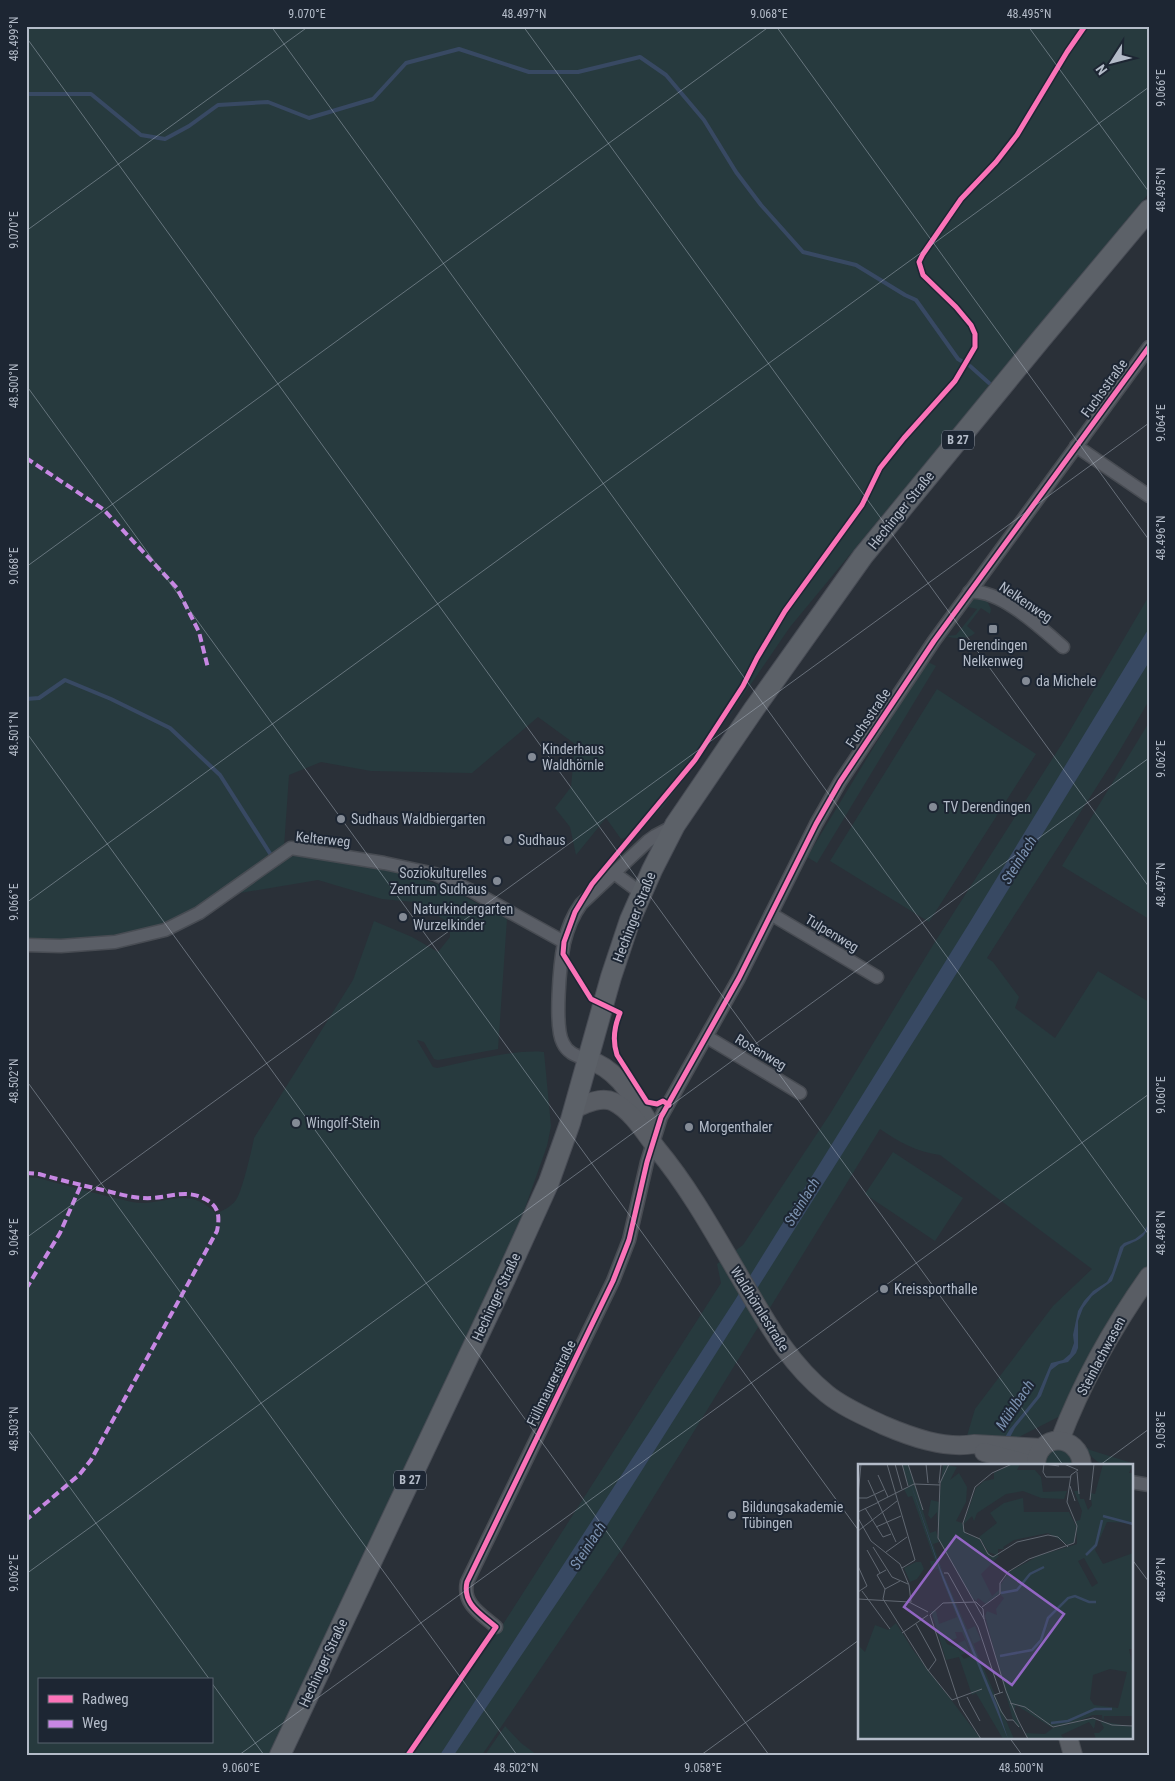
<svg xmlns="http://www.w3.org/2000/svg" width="1175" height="1781" font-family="'Roboto Condensed',sans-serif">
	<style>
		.green { fill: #273a3e; fill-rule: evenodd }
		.water { fill: #384963 }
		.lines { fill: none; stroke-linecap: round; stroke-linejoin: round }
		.stream { stroke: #384963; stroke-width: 4 }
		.street-casing { stroke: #484c53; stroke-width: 15 }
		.secondary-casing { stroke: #484c53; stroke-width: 20 }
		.primary-casing { stroke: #484c55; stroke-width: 22 }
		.street { stroke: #5a5e66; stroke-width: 12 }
		.secondary { stroke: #595d64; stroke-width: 18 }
		.primary { stroke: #5c6168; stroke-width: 20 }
		.quiet { stroke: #c787e3; stroke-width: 4; stroke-dasharray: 8 4; stroke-linecap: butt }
		.cycleway-casing { stroke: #1d2633; stroke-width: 8 }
		.cycleway { stroke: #fb73b8; stroke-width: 5 }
		.ticks { fill: none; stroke: #b4bcc9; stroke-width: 1; stroke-opacity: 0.45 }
		.poi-dot { fill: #848b96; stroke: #1d2633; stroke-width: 2 }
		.labels { text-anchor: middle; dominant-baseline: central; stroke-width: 4; stroke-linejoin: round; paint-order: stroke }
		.shield { fill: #1d2633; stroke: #878f9c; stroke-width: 1 }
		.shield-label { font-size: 12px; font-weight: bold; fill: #b4bcc9 }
		.street-label { font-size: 14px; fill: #b4bcc9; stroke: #1d2633 }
		.poi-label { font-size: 14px; fill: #b4bcc9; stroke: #1d2633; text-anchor: start }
		.water-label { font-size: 15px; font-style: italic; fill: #7c92b1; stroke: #1d2633 }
		.inset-river { fill: none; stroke: #384963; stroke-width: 2.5 }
		.inset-road { fill: none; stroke: #616872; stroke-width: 1 }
		.view { fill: #9266c3; fill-opacity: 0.15; stroke: #9266c3; stroke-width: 2.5 }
		.inset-edge { fill: none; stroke: #b4bcc9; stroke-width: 2.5 }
		.neatline { fill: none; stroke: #b4bcc9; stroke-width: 2 }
		.ticks-label { font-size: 12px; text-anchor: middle; fill: #b4bcc9 }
	</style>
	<rect width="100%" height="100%" fill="#2a3038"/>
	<!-- green -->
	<g class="green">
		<path d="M26,26H1149V193L790,627L699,760L663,807L636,835L621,839L606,818L576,855L570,827L555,808L571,787L575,744L538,717L472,773L371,771L321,762L289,775L284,847C267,858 250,869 233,881C212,896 191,914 166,923C121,939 73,939 26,940Z"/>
		<path d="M1149,596V704H1147L1117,755L987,958L993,962L1019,997L1015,1008L1055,1038L1098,971L1149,1002V1276L1072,1410L1015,1439L964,1446L975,1409L1053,1306L1092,1269L940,1155C917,1152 899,1142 880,1129L621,1550L482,1755H413L500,1629L721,1283L717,1264L743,1245L830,1114L933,945L1065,739Z"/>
		<path d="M973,598L986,599L991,609L990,614L981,608L967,626L975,633C968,640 955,639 946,636L956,635L977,609L968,607L969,602Z"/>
		<path d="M926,661L936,666L817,863L807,857Z"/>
		<path d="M937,689L1036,754L929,922L830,861Z"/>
		<path d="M1148,724L1149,725V919L1062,866Z"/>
		<path d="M295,855C341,861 386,867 431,882C457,891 482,906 507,919L498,1049L438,1060L434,1059L424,1042L417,1040L433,1067L437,1068C469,1062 512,1049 544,1052L551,1126L547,1146L520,1222L270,1755H26V1177L38,1178C69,1186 101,1195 132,1202C164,1208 187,1183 216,1214C223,1210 231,1207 236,1200C242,1192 252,1149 254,1138L353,980L374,921L412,937L438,952L450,937V923L414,902L382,899L318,880L234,894L273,867ZM39,1680H211V1742H39Z"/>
		<path d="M893,1152L963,1198L935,1241L865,1194Z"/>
		<path d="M1085,1446L1090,1450L1132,1463L1131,1467V1465C1109,1465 1096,1469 1085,1446Z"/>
		<path d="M1051,1448L1067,1450L1074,1460L1073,1465H1042Z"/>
		<path d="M505,1726L521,1743L537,1755H485Z"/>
	</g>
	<!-- water -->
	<g class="water">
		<path d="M1149,628V662L953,979L575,1576L454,1755H440L735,1300L970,922Z"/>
		<path d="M1149,1212C1149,1224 1149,1235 1136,1241C1132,1243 1128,1244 1124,1247L1112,1281L1092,1296L1083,1308L1078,1321V1348L1076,1353L1068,1362L1059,1364L1051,1370L1041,1396L1015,1428L995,1465H988L1010,1429L1037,1396L1051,1363L1063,1360L1070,1354L1074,1343L1073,1335L1078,1311L1084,1301L1093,1291L1107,1282L1112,1273L1120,1247L1124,1243L1135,1239L1144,1232L1147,1226Z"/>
	</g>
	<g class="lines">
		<!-- stream -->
		<g class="stream">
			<path d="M26,94H91L141,135L165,139L189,126L218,105L268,102L309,118L373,99L406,63L459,49L529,72H578L640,57L666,75L704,120L736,172L761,205L803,252L856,265L905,295L916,300L958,359L963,362"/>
			<path d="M970,366L989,383"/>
			<path d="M26,699L39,698L65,680L111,699L170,728L220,775L271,855"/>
		</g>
		<defs>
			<g id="street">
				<path d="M1076,446L1149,496"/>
				<path d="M969,592C999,588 1041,628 1063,647"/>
				<path d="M614,873L641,893"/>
				<path d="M771,914L877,977"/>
				<path d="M26,945L61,946L115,942L165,930L199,913L291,848L384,863L435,874L472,891L564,942"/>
				<path d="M707,1037L800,1093"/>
				<path d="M588,1060C578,1056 568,1054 563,1043C554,1027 560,963 564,943C567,930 573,915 581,904L648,841L655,836L674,826"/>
				<path d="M1131,1482L1149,1485"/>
				<path d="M496,1627C481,1614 462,1604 467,1582L613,1281L629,1240L647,1162L661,1117L739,978L816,824L840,782L934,641L1149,347"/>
			</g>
			<g id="secondary">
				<path d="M588,1060C618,1068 634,1100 650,1124"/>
				<path d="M574,1109C585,1104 601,1096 614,1102C632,1111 645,1133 657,1149C692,1191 719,1242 747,1289C770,1328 791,1365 827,1394C843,1407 864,1416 883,1425C911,1437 944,1449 974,1444L1042,1448"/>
				<path d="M1060,1440C1082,1382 1113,1327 1149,1276"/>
				<path d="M984,1452L1032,1465"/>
				<path d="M1036,1465C1037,1432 1079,1433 1082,1465"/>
				<path d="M1068,1737L1073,1755"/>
			</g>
			<path id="primary" d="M280,1755L505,1279L549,1182L570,1123L611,977L630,920L652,870L675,825L754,709L863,556L1041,339L1149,210"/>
		</defs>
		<!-- street casing -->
		<use href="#street" class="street-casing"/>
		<!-- secondary casing -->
		<use href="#secondary" class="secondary-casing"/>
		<!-- primary casing -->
		<use href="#primary" class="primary-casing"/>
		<!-- street -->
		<use href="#street" class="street"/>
		<!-- secondary -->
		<use href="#secondary" class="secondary"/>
		<!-- primary -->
		<use href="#primary" class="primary"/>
		<!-- quiet -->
		<g class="quiet">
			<path d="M26,458L103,509L177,588L199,632L208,668"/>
			<path d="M26,1173L39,1174C60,1180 81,1185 103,1190C119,1194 135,1199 152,1198C170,1197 187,1189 205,1199C219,1206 220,1216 217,1231L91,1460L79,1475L26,1520"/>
			<path d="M26,1289L60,1233L81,1185"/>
		</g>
		<defs>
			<g id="cycleway">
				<path d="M669,1105L663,1101L657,1104L647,1102L617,1055C612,1040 614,1027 620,1013L591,999L563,954L564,942L575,912L592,884L695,760L743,686L757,658L785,611L862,505L880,468L904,438L955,381L975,347V334L971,325L956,307L923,275L919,262L923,254L961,199L996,162L1017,135L1067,52L1085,26"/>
				<path d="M408,1755L496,1627C481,1614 462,1604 467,1582L613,1281L629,1240L647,1162L661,1117L739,978L816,824L840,782L934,641L1149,347"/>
			</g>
		</defs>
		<!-- cycleway casing -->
		<use href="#cycleway" class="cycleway-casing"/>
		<!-- cycleway -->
		<use href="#cycleway" class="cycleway"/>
	</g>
	<!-- ticks -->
	<path class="ticks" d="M271,26L1149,1235M523,26L1149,887M776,26L1149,540M1028,26L1149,192M26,37L1063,1465M26,231L309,26M26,385L859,1531M26,567L770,26M26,732L769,1755M26,903L1149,87M26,1080L517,1755M26,1238L1149,423M26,1427L210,1680M1100,1465L1149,1429M1131,1558L1149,1582M26,1574L1149,758M211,1682L264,1755M1009,1737L1022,1755M239,1755L1149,1094M701,1755L859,1640"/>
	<!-- markers -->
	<g class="poi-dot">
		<rect x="988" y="624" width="10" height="10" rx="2.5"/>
		<circle cx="1026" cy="681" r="5"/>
		<circle cx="532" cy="757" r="5"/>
		<circle cx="933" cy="807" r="5"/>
		<circle cx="341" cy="819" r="5"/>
		<circle cx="508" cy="840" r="5"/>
		<circle cx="497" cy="881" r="5"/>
		<circle cx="403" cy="917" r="5"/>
		<circle cx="296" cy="1123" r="5"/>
		<circle cx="689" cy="1127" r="5"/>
		<circle cx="884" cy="1289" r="5"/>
		<circle cx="732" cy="1515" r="5"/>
	</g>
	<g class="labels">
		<!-- shield labels -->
		<g class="shield">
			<rect x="942" y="430.5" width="32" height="19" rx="4"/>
			<rect x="394" y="1470.5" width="32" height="19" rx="4"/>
		</g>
		<g class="shield-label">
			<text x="958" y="440">B 27</text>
			<text x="410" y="1480">B 27</text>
		</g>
		<!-- street labels -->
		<g class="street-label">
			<text transform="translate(1104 388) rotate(-54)">Fuchsstraße</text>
			<text transform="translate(901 510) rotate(-51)">Hechinger Straße</text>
			<text transform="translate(1026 602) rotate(34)">Nelkenweg</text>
			<text transform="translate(868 718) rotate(-56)">Fuchsstraße</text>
			<text transform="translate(323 839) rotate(6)">Kelterweg</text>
			<text transform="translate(634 917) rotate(-69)">Hechinger Straße</text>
			<text transform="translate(832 933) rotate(31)">Tulpenweg</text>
			<text transform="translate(761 1052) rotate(31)">Rosenweg</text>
			<text transform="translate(496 1297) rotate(-65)">Hechinger Straße</text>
			<text transform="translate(760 1309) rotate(58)">Waldhörnlestraße</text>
			<text transform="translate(1101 1356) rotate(-62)">Steinlachwasen</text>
			<text transform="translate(551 1383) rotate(-64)">Füllmaurerstraße</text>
			<text transform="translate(323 1663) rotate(-65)">Hechinger Straße</text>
		</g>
		<!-- poi labels -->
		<g class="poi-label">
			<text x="993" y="645" text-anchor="middle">Derendingen<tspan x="993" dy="16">Nelkenweg</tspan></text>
			<text x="1036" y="681">da Michele</text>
			<text x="542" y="749">Kinderhaus<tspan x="542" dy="16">Waldhörnle</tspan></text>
			<text x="943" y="807">TV Derendingen</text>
			<text x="351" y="819">Sudhaus Waldbiergarten</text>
			<text x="518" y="840">Sudhaus</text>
			<text x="487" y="873" text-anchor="end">Soziokulturelles<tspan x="487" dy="16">Zentrum Sudhaus</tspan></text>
			<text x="413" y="909">Naturkindergarten<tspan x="413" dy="16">Wurzelkinder</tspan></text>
			<text x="306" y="1123">Wingolf-Stein</text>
			<text x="699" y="1127">Morgenthaler</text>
			<text x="894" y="1289">Kreissporthalle</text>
			<text x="742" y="1507">Bildungsakademie<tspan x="742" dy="16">Tübingen</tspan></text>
		</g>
		<!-- water labels -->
		<g class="water-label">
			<text transform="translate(1019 860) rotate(-58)">Steinlach</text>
			<text transform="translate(802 1202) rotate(-58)">Steinlach</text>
			<text transform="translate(1015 1405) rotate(-56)">Mühlbach</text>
			<text transform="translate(588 1546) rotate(-57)">Steinlach</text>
		</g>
	</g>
	<!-- overview -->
	<g transform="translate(858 1464)">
		<rect width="275" height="275" fill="#2a3038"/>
		<path d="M44,0H50L72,69L78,67L81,78L75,80L85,109L156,275H145L118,229L114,231L101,193L88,196L73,147H78L81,160L99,153L80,105L74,106L72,97H77L63,57L54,32L50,33L46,25L51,23ZM97,168H104L113,188V192L106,195L103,191L112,188L107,176L99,180L103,190L100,184L89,180L85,172L90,178L99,174ZM85,0L99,3L92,16L101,9L109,23L108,38L98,57L104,59L108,70L121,75L128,87L141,92L123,110L134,132L130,136L142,125L141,130L128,140L120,134L118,137L114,134L81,77L79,48L73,55L70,51L73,36L81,38ZM154,0H162L159,6H177L183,13L185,28L209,27L206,35L183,34L165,27L148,30L119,49L116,57L114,52L105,61L118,24L126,17L136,15V9ZM245,0H275L271,9H275V59L249,58L237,86L245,100L275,89V185H271L275,205V252H246L245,258L244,251H235L210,261L193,263L158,241L156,247L164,267L155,256L127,152L129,147L139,151L138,145L146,134L142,130L143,120L151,108L180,92L219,80L218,57L222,56L224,47L216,27H221L222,35H226L230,46L234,41L232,29L237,30ZM226,94L240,119L234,123L220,97ZM252,205L269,208L260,244L236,241L232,235L235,211ZM165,34L166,48H211L218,62L216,78L210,81L190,69L156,76L145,83L146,85H140V91L133,92L121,73L139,59L132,49L146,39ZM58,98H63L66,105L59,115L52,118L46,104ZM38,159L55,186L123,275H0V181L7,188L17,161L30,166ZM117,162L123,176L115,180L109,166ZM231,255H238L236,265L231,258L203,271L206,275H170L167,269L187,270L195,264ZM242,257L275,263V275H238L236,269H241L246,264Z" fill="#273a3e" fill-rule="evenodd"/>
		<path d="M46,0L80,99L139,241L150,275L85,116Z" fill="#384963"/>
		<path class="inset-river" d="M245,52L275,60M228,91L238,81L244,56M143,129L159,126L172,110L186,103M142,192L174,186L183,176L190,154L210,134L217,132L231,138H238M193,259L210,257L237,245H254"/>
		<path class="inset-road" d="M29,0L57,96L44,104M37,0L44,25M44,0L50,22M50,0L65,46M68,0L70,19M91,0L82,19L80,74L126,155L148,227L160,256M154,0L134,9L117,23L105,59L106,68L122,75L130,90L135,93L159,78L190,71L200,73L210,83M186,0L185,8L188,13H213M186,0L201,2M219,8L221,30M20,11L30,33M10,16L38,78M81,19L83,0M212,22L217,37M0,32L3,0M0,34H9L26,26M232,36L236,0M20,38L56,20L82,21M7,44L25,73L33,70M0,48L21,38M0,54L13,77L42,100L51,121L53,138M18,63L43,52M0,67L39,37M15,83L34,113L50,120M9,86L22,109M28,88L49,73M0,102L9,122L0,128M86,109H90L120,163L142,229M42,117L27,125L25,135L69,205L94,236L124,225M27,125L19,111L28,106M4,127L32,165M0,135L51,138L70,148M124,143L142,130V119L150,108L171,95L216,79L219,62L209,38L213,11L220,6L206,0M72,151L102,242L123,275M72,151L85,139L118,138L125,145L126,155M58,160L78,196L70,207M44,169L70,151M145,228L136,231L143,247L149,256H155L161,263M109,233L122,257M152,239L167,243L195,263L235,254L254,261L275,262M160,256L170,275"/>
		<path class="view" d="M98,72L206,150L154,221L46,143Z"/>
		<rect width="275" height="275" class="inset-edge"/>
	</g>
	<!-- border -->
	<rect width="1175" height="1781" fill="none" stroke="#1d2633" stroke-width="55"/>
	<!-- legend -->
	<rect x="38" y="1678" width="175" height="65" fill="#1d2633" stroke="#59626f"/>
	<rect x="48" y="1695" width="25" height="8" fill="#fb73b8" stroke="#59626f"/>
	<text x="82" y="1704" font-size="15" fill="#b4bcc9">Radweg</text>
	<rect x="48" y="1720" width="25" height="8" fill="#c787e3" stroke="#59626f"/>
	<text x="82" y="1728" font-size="15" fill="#b4bcc9">Weg</text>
	<!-- north arrow -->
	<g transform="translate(1112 62) rotate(234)" stroke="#1d2633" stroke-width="4" paint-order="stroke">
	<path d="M0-4L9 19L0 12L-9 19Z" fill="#b4bcc9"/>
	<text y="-8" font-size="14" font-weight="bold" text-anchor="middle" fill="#b4bcc9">N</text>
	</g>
	<rect x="28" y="28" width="1120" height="1726" class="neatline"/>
	<g class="ticks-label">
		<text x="307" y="18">9.070°E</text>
		<text x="524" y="18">48.497°N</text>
		<text x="769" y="18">9.068°E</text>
		<text x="1029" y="18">48.495°N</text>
		<text transform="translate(14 39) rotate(-90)" y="4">48.499°N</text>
		<text transform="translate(1161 88) rotate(-90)" y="4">9.066°E</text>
		<text transform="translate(1161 190) rotate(-90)" y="4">48.495°N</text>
		<text transform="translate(14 230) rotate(-90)" y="4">9.070°E</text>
		<text transform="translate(14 386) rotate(-90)" y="4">48.500°N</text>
		<text transform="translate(1161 423) rotate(-90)" y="4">9.064°E</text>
		<text transform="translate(1161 538) rotate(-90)" y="4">48.496°N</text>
		<text transform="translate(14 566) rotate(-90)" y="4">9.068°E</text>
		<text transform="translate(14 734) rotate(-90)" y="4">48.501°N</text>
		<text transform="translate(1161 759) rotate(-90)" y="4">9.062°E</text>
		<text transform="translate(1161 885) rotate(-90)" y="4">48.497°N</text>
		<text transform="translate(14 902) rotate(-90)" y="4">9.066°E</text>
		<text transform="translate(14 1081) rotate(-90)" y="4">48.502°N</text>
		<text transform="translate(1161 1095) rotate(-90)" y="4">9.060°E</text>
		<text transform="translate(1161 1233) rotate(-90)" y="4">48.498°N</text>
		<text transform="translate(14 1237) rotate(-90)" y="4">9.064°E</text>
		<text transform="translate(14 1429) rotate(-90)" y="4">48.503°N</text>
		<text transform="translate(1161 1430) rotate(-90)" y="4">9.058°E</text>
		<text transform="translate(14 1573) rotate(-90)" y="4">9.062°E</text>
		<text transform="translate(1161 1580) rotate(-90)" y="4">48.499°N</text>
		<text x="241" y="1772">9.060°E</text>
		<text x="516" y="1772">48.502°N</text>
		<text x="703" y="1772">9.058°E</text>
		<text x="1021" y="1772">48.500°N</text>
	</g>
</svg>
